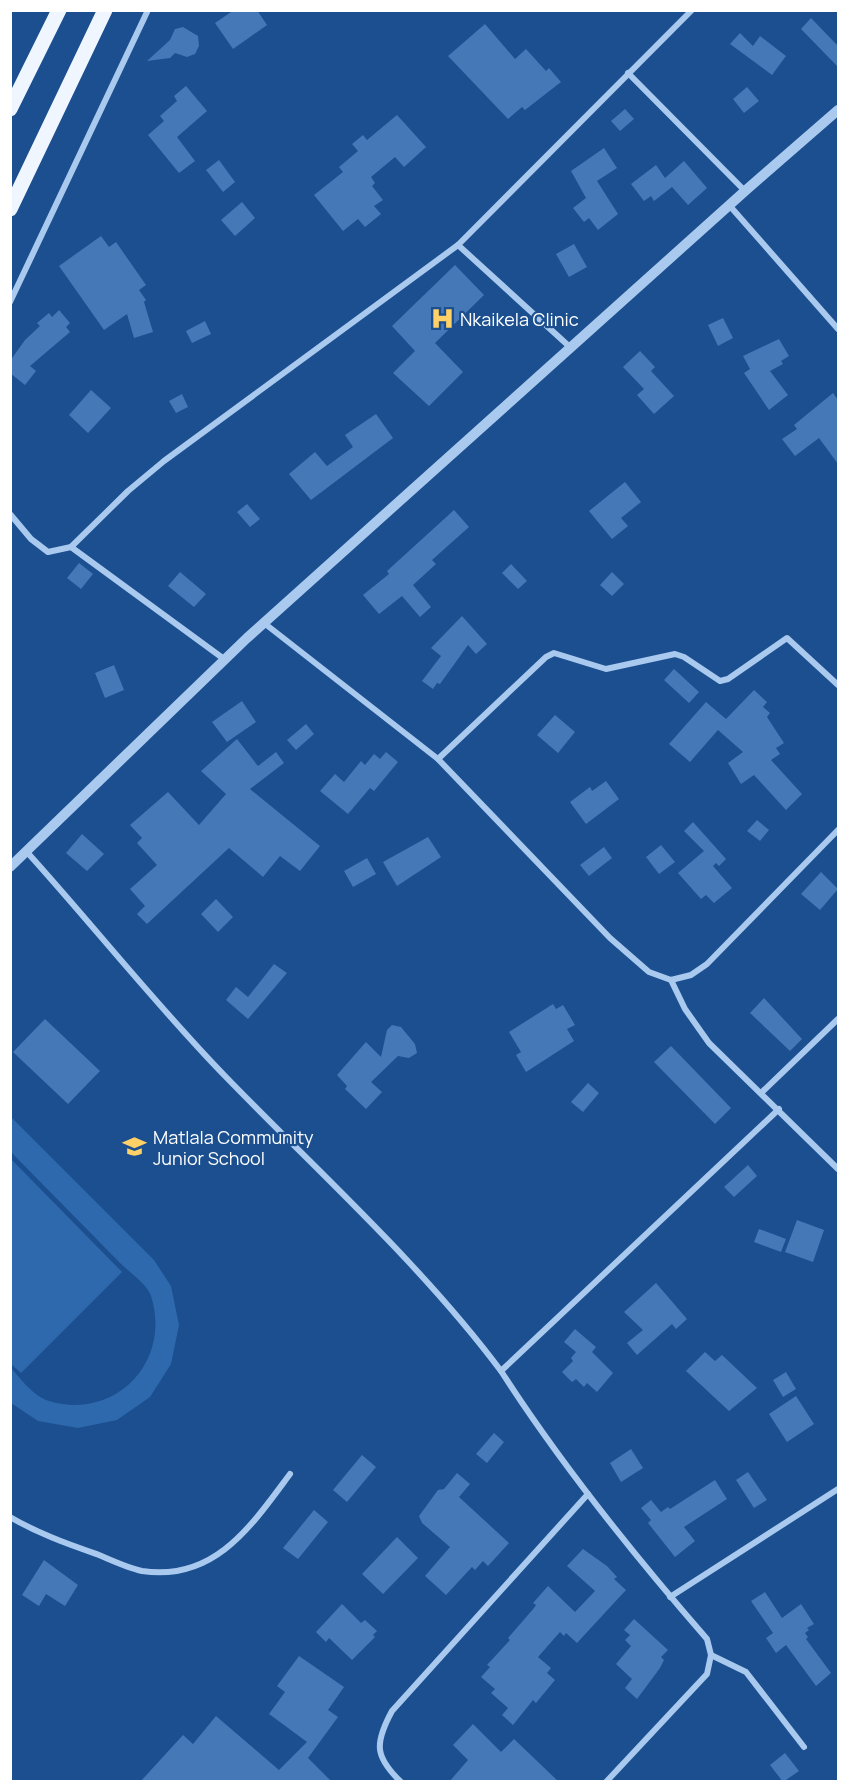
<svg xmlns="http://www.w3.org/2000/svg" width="849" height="1792" font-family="Manrope,sans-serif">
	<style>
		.green { fill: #2e69ad }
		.building { fill: #4478b7 }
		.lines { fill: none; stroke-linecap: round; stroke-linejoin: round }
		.minor { stroke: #a9c9ee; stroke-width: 6 }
		.tertiary { stroke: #a9c9ee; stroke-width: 10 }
		.primary { stroke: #f0f6ff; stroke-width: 15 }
		.labels { text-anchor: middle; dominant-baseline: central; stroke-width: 4.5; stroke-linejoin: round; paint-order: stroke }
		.poi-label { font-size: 18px; fill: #fff; stroke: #1b4f8f; text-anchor: start }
	</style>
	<rect width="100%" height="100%" fill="#1b4f8f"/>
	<!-- green -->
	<g class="green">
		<path d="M10,1116L154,1260L171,1286L179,1325L171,1364L150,1397L117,1420L78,1428L38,1421L11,1403V1368C21,1379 33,1396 49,1401C115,1421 172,1362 151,1296C147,1284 129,1272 120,1263C84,1226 47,1189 11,1152Z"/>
		<path d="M11,1159L122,1272L21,1373L10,1363Z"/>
	</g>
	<!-- building -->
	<g class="building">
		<path d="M234,10H257L267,25L233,49L215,23Z"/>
		<path d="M811,18L838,46V67L801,29Z"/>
		<path d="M485,24L515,59L526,49L546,71L549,68L561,82L525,110L522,107L508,119L448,56Z"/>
		<path d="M183,27L198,36L199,46L195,54L187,57L175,53L170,58L147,61L170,40L175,29Z"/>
		<path d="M740,33L753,46L760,36L786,56L772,75L730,44Z"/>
		<path d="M186,86L207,111L177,137L195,161L179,173L148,135L164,121L160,116L177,101L174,96Z"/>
		<path d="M747,87L759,101L744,113L733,99Z"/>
		<path d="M625,109L634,119L620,131L611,121Z"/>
		<path d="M397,115L426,147L404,167L395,157L371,177L375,183L372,186L383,200L374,206L381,214L365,227L358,219L343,231L314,195L343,172L339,167L358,151L352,144L363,135L367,140Z"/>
		<path d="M604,148L617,168L597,181L618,214L598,230L589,218L584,222L573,208L586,198L571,171Z"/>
		<path d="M219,160L235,182L223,192L206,170Z"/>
		<path d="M684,161L707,188L688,205L672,187L654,201L651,196L644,201L631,184L656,165L665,178Z"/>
		<path d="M242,202L255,218L235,236L221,220Z"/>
		<path d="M101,236L109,247L116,242L146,285L139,290L146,300L144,302L153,332L134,338L127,314L104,330L59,266Z"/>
		<path d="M574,244L587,267L569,277L556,254Z"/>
		<path d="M455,265L484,295L435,343L463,372L429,406L393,373L415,351L392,326Z"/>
		<path d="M59,310L70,323L66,327L70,332L30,366L36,371L25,385L10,373V361L25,340L40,326L37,323L49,313L52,317Z"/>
		<path d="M723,318L733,338L718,346L708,325Z"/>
		<path d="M205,321L211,334L192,343L186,331Z"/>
		<path d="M779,339L789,356L781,361L783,364L770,371L788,395L769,410L744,373L750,369L743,356Z"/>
		<path d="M640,351L655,367L651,371L674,396L654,414L637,395L644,389L623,367Z"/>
		<path d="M91,390L111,408L88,433L69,415Z"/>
		<path d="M833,393L838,400V464L819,438L795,456L782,439L797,429L794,425Z"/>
		<path d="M182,394L188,407L176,413L169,401Z"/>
		<path d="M376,414L393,438L311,500L289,474L315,452L327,466L353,447L345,435Z"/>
		<path d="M625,482L641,502L621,518L628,526L612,539L589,511Z"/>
		<path d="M247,504L260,519L250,527L237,512Z"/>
		<path d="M454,510L469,527L432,560L436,564L413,585L431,607L420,617L402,596L379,614L363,595L389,574L387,571Z"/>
		<path d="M79,563L93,574L81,589L67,578Z"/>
		<path d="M511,564L527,581L518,589L502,573Z"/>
		<path d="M180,572L206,594L194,607L168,586Z"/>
		<path d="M612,572L624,584L612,596L600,585Z"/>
		<path d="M462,616L487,644L476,654L468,645L440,684L437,683L433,689L422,681L441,656L431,648Z"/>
		<path d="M114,665L124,690L105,698L95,673Z"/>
		<path d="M674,669L699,692L689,703L664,680Z"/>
		<path d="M754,690L767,702L763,707L770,713L767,717L784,743L776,748L780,754L771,760L802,794L786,810L754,775L741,784L728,763L743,752L718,730L690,762L669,744L706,702L726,719Z"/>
		<path d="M242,701L256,722L227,742L212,722Z"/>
		<path d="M555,715L575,732L558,753L537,735Z"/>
		<path d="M306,724L314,734L296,750L287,740Z"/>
		<path d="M237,739L258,766L276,752L284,763L250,789L320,846L300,871L280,856L263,877L229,848L147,924L137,914L145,906L130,889L157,865L137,843L142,838L130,825L168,792L199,825L226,794L201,771Z"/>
		<path d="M386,752L398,762L374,791L370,788L348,814L320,791L335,774L344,782L361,761L365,765L374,754L380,759Z"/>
		<path d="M606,781L619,799L586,824L570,802L590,787L592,791Z"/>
		<path d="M757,820L769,830L760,841L747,831Z"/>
		<path d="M693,822L726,859L719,866L716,863L713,866L732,888L714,903L706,895L701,899L678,873L704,851L684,831Z"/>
		<path d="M82,834L104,854L87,871L66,853Z"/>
		<path d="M428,837L441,857L397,886L383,862Z"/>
		<path d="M661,845L675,862L659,874L646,857Z"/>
		<path d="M604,847L612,858L589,876L580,865Z"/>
		<path d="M367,858L376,874L353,887L344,871Z"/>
		<path d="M821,872L838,889L820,910L801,894Z"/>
		<path d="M216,899L233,917L218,932L201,914Z"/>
		<path d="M274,964L287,973L248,1019L226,1000L236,987L248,997Z"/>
		<path d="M764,998L802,1039L790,1051L750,1013Z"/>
		<path d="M553,1004L556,1009L563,1005L575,1025L567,1029L574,1041L526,1072L516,1055L521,1052L509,1032Z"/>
		<path d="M45,1019L100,1071L68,1104L13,1052Z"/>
		<path d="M392,1025L401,1027L415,1044L417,1053L409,1058L398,1056L371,1082L382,1092L366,1109L345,1089L347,1086L337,1075L366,1042L381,1057L387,1030Z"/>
		<path d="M671,1046L731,1108L715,1124L654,1062Z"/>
		<path d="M588,1083L599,1093L583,1112L571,1102Z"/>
		<path d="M748,1165L757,1176L734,1197L724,1187Z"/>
		<path d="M797,1220L824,1230L813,1262L785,1252Z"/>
		<path d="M759,1229L786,1239L781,1252L754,1242Z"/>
		<path d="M656,1283L687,1319L676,1329L672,1324L637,1355L627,1343L643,1330L624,1312Z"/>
		<path d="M575,1329L596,1347L592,1352L613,1373L597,1392L587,1383L584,1387L576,1379L572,1382L562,1372L573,1361L571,1358L576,1352L564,1342Z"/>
		<path d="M705,1352L715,1361L722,1355L757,1388L729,1411L686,1371Z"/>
		<path d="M786,1372L796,1389L783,1397L773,1380Z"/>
		<path d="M796,1396L814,1424L787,1442L769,1414Z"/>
		<path d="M494,1433L504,1442L487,1463L476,1454Z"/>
		<path d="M631,1449L643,1468L621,1482L610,1463Z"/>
		<path d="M362,1455L376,1467L347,1502L333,1490Z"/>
		<path d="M748,1472L767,1500L754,1508L736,1480Z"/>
		<path d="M457,1473L470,1484L459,1497L509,1543L488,1566L483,1561L475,1570L472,1567L446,1595L425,1576L450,1547L422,1523L419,1516L438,1490L444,1489Z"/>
		<path d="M715,1480L727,1499L684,1527L695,1541L675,1557L648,1523L651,1520L641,1508L651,1500L661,1512L668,1507L670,1509Z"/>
		<path d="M314,1510L328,1522L298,1559L283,1548Z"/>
		<path d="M397,1537L418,1558L383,1594L362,1574Z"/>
		<path d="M583,1549L607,1566L617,1577L614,1579L626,1590L577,1643L566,1633L564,1636L560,1632L538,1657L551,1668L547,1673L555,1680L536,1703L533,1700L513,1725L502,1715L508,1708L491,1693L495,1689L481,1677L490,1667L487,1665L510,1640L508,1638L534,1608L536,1605L533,1603L548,1586L575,1612L595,1591L567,1566Z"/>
		<path d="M44,1560L78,1585L65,1606L46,1594L39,1606L22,1595Z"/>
		<path d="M765,1592L782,1618L801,1604L814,1624L807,1628L809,1630L805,1633L808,1637L806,1639L831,1673L816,1686L786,1645L776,1653L766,1638L773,1633L751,1601Z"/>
		<path d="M342,1604L361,1623L365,1620L377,1631L373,1635L375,1637L352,1660L329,1638L326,1642L316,1632Z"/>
		<path d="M634,1619L668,1650L661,1657L664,1660L660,1668L637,1699L625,1688L632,1679L616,1664L631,1646L625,1640L630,1635L624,1630Z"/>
		<path d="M299,1656L344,1687L328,1710L338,1717L308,1758L332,1782H140L183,1735L193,1744L216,1716L279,1770L307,1742L269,1714L285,1692L277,1686Z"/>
		<path d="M473,1724L501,1752L514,1739L559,1782H449L468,1760L453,1745Z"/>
		<path d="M785,1753L799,1771L783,1782L770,1765Z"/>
	</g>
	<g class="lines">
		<!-- minor -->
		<g class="minor">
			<path d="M628,73L745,191"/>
			<path d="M729,205L838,329"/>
			<path d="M10,302L148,10"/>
			<path d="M571,348L458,245L692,10"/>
			<path d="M10,514L31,539L48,552L71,547L128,491L164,461L458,245"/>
			<path d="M71,547L224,659"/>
			<path d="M264,623L438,759L610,938L649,972L671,980L691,975L707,964L838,830"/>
			<path d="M438,759L546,657L554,653L606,669L675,654L684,657L720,681L728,679L787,638L838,685"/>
			<path d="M26,851C93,925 155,1004 225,1076C318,1172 421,1264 501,1371L779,1109"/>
			<path d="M671,980L685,1009L709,1043L838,1169"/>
			<path d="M761,1093L838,1019"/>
			<path d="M501,1371C562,1466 633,1554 707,1639L711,1655L707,1674L606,1782"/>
			<path d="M10,1517C39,1534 68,1544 99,1555C113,1561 128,1568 142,1571C215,1582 252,1525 290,1474"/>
			<path d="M670,1597L838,1489"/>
			<path d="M711,1655L746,1672L804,1747"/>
			<path d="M401,1782C375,1757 374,1744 392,1711L588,1494"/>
		</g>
		<!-- tertiary -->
		<path class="tertiary" d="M10,867L247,638L745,191L838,110"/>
		<!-- primary -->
		<g class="primary">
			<path d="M10,109L59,10"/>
			<path d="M10,209L105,10"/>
		</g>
	</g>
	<!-- icons -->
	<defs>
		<symbol id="hospital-bare" viewBox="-9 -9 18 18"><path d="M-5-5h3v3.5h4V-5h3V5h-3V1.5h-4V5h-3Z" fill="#ffd166" stroke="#1b4f8f" stroke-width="2.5" paint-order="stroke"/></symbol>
		<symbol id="school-bare" viewBox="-9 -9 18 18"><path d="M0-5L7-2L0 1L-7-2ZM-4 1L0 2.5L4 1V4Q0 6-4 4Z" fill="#ffd166" stroke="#1b4f8f" stroke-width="2.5" paint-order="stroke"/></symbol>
	</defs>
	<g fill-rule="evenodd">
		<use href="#hospital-bare" x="426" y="302" width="33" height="33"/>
		<use href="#school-bare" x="118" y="1130" width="33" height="33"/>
	</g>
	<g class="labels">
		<!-- poi labels -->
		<g class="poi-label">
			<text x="460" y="319">Nkaikela Clinic</text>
			<text x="153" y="1137">Matlala Community<tspan x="153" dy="21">Junior School</tspan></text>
		</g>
	</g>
	<!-- border -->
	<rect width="849" height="1792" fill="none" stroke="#ffffff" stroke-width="24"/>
</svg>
